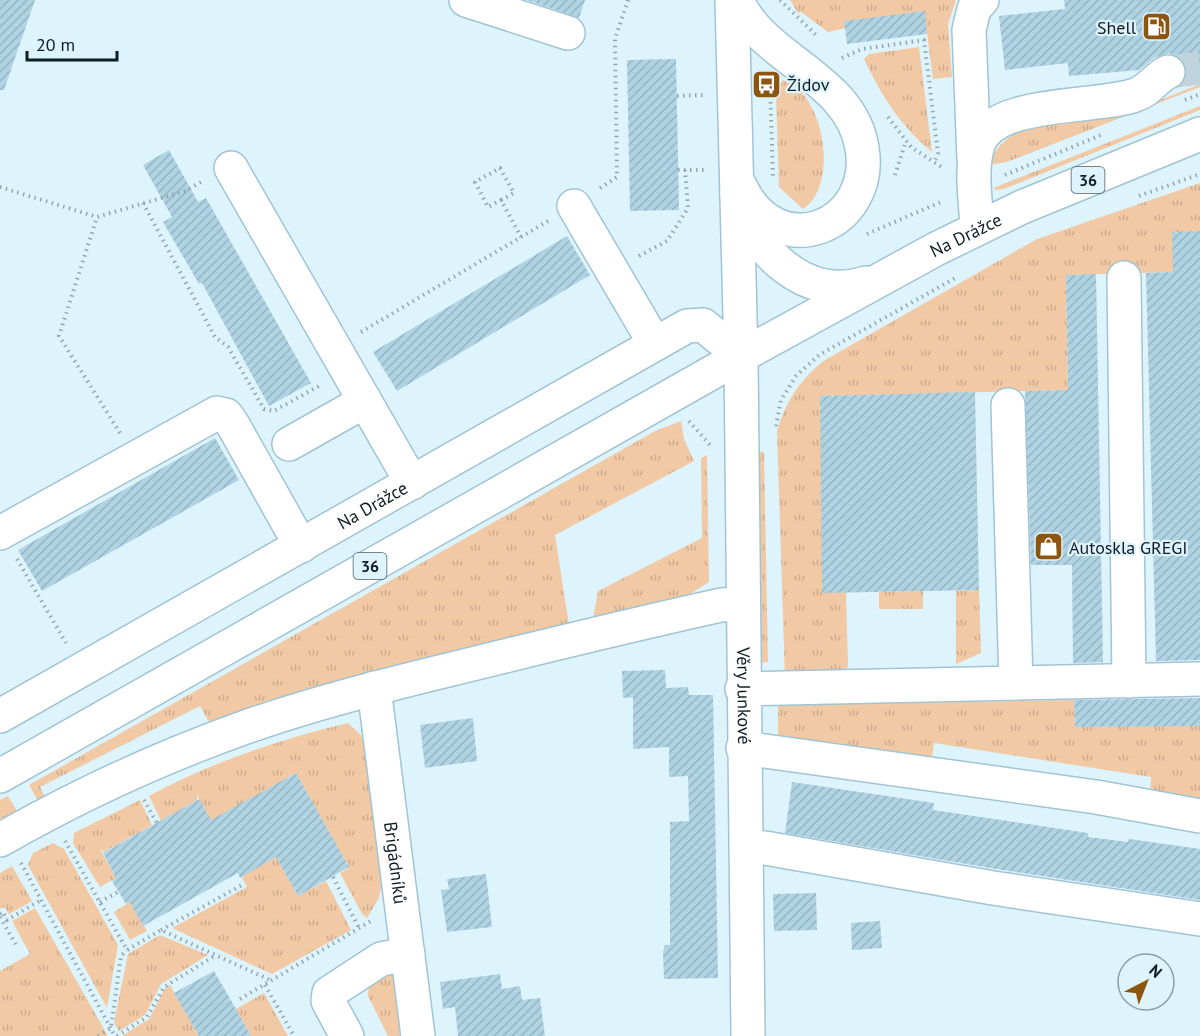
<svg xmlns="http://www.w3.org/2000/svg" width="1200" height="1036" font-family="'PT Sans',sans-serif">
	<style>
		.grass { fill: url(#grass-tufts) }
		.building { fill: url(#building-hatch) }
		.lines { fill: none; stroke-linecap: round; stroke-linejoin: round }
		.minor-tunnel { stroke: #bfd4dc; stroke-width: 33; stroke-dasharray: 33 16; stroke-linecap: butt }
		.minor-casing { stroke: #a1c4d4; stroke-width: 36 }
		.major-casing { stroke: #a1c4d4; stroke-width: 36 }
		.path { stroke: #92a6ad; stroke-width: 4; stroke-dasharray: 1.5 4.5; stroke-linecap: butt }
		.minor { stroke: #fff; stroke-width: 33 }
		.major { stroke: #fff; stroke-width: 33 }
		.labels { text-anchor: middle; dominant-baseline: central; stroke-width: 4.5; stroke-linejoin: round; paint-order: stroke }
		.shield { fill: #def4fd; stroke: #4d5e64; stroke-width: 1.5 }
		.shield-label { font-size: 16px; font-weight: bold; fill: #0f1d22 }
		.poi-label { font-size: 18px; fill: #0f1d22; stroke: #def4fd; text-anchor: start }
		.street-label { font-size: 18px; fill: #0f1d22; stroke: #def4fd }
	</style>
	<defs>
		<pattern id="grass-tufts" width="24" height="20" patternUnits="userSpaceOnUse" patternTransform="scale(1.5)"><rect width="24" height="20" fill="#f1c9a5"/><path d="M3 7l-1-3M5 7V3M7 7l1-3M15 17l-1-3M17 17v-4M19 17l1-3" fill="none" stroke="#cdac8e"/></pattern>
		<pattern id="building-hatch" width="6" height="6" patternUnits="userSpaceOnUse" patternTransform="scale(1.5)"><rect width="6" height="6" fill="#afd3e3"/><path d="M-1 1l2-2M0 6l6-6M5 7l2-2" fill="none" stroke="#95b5c2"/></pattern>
	</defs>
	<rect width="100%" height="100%" fill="#def4fd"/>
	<!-- grass -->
	<g class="grass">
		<path d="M790,0H956L948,24L952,77L933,79L924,11L828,32L801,12L798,13Z"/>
		<path d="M919,47L932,152C901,127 881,95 864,59L869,54Z"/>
		<path d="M783,80C824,92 840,185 803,209L779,187L776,94Z"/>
		<path d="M1200,84V87L1007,162L988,165C1008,114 1068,126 1113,116C1142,109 1172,95 1200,84Z"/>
		<path d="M1200,106V110L1004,189L996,190L993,188Z"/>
		<path d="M1200,183V231L1174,272L1066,275L1068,390L820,396L846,592L848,665L846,672L785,679L777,431C786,401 800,379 825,360L1037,239Z"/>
		<path d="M681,421L684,439L694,461L555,535L569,625L405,663L210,724L200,706L40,787L45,797L38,801L29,785L655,431Z"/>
		<path d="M757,452H764L768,662L761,663Z"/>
		<path d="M707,455L709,582L684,598L593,619L598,591L702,538L701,458Z"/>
		<path d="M979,590L981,653L956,664V591Z"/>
		<path d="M923,591V609H879V592Z"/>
		<path d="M1074,700L1075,727L1200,725V807L1150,800L1151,777L934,743L931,766L778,741V705Z"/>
		<path d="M348,723L361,735L366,753L382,882L379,898L367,918L362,914L340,873L349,868L296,773L245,802L298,896L326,881L351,930L272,974L172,928L247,887L197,795V800L161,821L149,796C209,763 281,739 348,723Z"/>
		<path d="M8,796L17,811L0,821V800Z"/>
		<path d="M140,800L152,825L104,852L100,849L116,878L100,887L73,843L74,833Z"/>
		<path d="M53,843L64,849L118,945L107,1008L28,865L33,853Z"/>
		<path d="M12,866L32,901L9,914L4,907L0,909V873Z"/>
		<path d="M130,902L147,931L130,940L114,912Z"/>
		<path d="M35,908L108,1036H0V971L30,954L12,921Z"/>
		<path d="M160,935L208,955L161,984L145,1015L119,1031L114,1022L128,954Z"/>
		<path d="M389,971L394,974L400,1036H388L368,996L369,980Z"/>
		<path d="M170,985L199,1036H122L149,1019L165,988Z"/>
		<path d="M264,993L288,1036H251L236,1009Z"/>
	</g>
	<!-- building -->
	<g class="building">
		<path d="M0,0H35L4,90H0Z"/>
		<path d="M527,0H585L579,18Z"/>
		<path d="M1064,0H1200V80L1184,82L1187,73L1185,63L1178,56L1169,53L1154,58L1139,70L1069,76L1068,63L1005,70L999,16L1065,9Z"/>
		<path d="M925,11L927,34L847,44L844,21Z"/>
		<path d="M676,59L679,210L630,211L627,60Z"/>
		<path d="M169,150L198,202L206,198L311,383L269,406L202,283L199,284L163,222L172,217L143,165Z"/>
		<path d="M1200,231V660L1156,661L1146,273L1173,272L1172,232Z"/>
		<path d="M567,236L590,275L397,391L373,352Z"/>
		<path d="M1096,274L1103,662L1073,663L1072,565H1031L1025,391L1068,390L1066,275Z"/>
		<path d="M975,392L979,590L822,593L820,396Z"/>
		<path d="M215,438L239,480L42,591L18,550Z"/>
		<path d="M665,670L666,688L688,687L689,695H713L718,978L664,979L663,952L665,945H670V822L689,821L688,776L669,777V747L633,749V697L623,698L622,671Z"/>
		<path d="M1200,698V726L1075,727L1074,700Z"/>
		<path d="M473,718L477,761L425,768L420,725Z"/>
		<path d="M296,773L349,867L298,896L276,857L240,878L238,873L143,926L130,902L126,904L112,881L116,878L103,853L199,799L211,820Z"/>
		<path d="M792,782L934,803L933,810L1088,833V837L1128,842L1129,839L1200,849V900L996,869L785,833Z"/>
		<path d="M486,874L492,927L447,932L441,890L449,889L447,879Z"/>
		<path d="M816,893L817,930L774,931L773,894Z"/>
		<path d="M880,921L882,948L852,950L851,923Z"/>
		<path d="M214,971L236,1009L251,1036H199L174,993Z"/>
		<path d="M500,974L502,989L520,986L522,1000L540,998L545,1036H458L455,1007L443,1009L440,982Z"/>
	</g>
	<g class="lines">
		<!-- minor-tunnel -->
		<path class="minor-tunnel" d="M1168,72L1200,68"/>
		<defs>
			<g id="minor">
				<path d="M466,0L568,33"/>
				<path id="s1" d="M732,0L741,356L748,1036"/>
				<path d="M737,0C762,60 851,77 862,148C875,226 778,267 740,186"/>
				<path d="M974,159L969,30L974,9L982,0"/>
				<path d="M231,168L412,483"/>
				<path d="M574,206L655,344"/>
				<path d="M977,228C976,202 970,170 978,145C992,99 1097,109 1135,95C1149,91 1155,78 1168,72"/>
				<path d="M1124,278L1129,681"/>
				<path d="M1008,405L1016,683"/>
				<path d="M289,444L365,401"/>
				<path d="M0,533L217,413L226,415L233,425L301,546"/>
				<path id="s2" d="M374,688L418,1036"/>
				<path d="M742,689L1200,679"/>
				<path id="s3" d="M0,716L687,326L703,325L741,356"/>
				<path d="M743,748L1096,797L1200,816"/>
				<path d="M0,840C77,796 159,758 243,728C311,704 382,686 452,669C541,647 631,625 721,605L742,604"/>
				<path d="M746,848H765L993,888L1200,919"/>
				<path d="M347,1036L328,1001L329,993L381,959L408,954"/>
			</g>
			<g id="major">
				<path d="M737,194C752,249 805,303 866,283"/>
				<path id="s4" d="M0,776L741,356L936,249L1022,207L1200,134"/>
			</g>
		</defs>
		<!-- minor casing -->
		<use href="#minor" class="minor-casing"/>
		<!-- major casing -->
		<use href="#major" class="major-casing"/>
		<!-- path -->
		<g class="path">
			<path d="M780,0L816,35"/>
			<path d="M842,58L862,49L924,40L938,153L934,163"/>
			<path d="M770,84L773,179"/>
			<path d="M677,96L705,95"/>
			<path d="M1185,100L1200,94"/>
			<path d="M888,117L911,147L943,168"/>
			<path d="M678,170H707"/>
			<path d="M895,175L906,141"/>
			<path d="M1005,175L1101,135"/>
			<path d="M0,187L97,217"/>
			<path d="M600,188L617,177L615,39L628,0"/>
			<path d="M1139,196L1200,174"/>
			<path d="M501,200L514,193L500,168L475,182L488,207L501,200L521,237"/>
			<path d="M143,203L215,337L228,347L264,409L274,411L319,386"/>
			<path d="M867,234L943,201"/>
			<path d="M639,256L667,241L688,208L685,170"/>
			<path d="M361,332L548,221"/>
			<path d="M689,421L710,445"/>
			<path d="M776,426L781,400L796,376L819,355L957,277"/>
			<path d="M120,433L59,336L97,217L185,191L203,181"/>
			<path d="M17,559L66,643"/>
			<path d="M144,800L157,823"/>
			<path d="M65,841L127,950L161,930L272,981"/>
			<path d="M21,863L115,1036"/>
			<path d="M333,877L360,930"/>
			<path d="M100,902L118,892"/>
			<path d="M0,914L3,912L7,920L41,900"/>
			<path d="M0,917L16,945"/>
			<path d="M161,930L242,885"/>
			<path d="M265,985L294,1036"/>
			<path d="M240,999L371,921"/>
			<path d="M98,1036L111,1028L121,956L127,950"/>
			<path d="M117,1036L147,1017L164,987L216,955"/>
		</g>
		<!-- minor -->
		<use href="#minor" class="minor"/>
		<!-- major -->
		<use href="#major" class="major"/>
	</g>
	<!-- icons -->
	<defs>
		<symbol id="fuel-square" viewBox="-11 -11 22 22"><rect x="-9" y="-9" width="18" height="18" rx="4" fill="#8e550f" stroke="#def4fd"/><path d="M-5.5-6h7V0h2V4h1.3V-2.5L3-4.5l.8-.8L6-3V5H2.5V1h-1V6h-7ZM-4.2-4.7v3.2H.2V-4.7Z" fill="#fff"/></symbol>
		<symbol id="bus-square" viewBox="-11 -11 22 22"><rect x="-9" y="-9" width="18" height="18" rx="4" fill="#8e550f" stroke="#def4fd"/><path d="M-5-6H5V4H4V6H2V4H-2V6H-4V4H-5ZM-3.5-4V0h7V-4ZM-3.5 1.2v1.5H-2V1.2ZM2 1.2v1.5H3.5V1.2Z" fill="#fff"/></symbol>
		<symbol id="shop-square" viewBox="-11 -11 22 22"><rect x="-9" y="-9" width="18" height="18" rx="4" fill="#8e550f" stroke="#def4fd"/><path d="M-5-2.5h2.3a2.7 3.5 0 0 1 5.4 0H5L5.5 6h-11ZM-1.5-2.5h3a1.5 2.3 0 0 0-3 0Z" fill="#fff"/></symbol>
	</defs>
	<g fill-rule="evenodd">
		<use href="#fuel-square" x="1140" y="10" width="33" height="33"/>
		<use href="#bus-square" x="750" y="68" width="33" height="33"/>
		<use href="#shop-square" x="1032" y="530" width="33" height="33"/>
	</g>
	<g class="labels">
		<!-- shield labels -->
		<g class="shield">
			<rect x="1071.5" y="167" width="33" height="26" rx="4.5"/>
			<rect x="353.5" y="553" width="33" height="26" rx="4.5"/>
		</g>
		<g class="shield-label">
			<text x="1088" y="180">36</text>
			<text x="370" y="566">36</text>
		</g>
		<!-- poi labels -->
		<g class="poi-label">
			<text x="1136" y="27" text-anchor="end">Shell</text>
			<text x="787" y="84">Židov</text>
			<text x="1069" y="547">Autoskla GREGI</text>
		</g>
		<!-- street labels -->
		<g class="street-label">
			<text stroke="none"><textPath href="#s4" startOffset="1107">Na Drážce</textPath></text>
			<text stroke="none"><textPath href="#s3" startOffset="428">Na Drážce</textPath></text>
			<text stroke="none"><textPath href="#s1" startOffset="696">Věry Junkové</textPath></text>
			<text stroke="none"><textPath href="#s2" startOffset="176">Brigádníků</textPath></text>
		</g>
	</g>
	<!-- north arrow -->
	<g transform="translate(1146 982) rotate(42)"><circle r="28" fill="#def4fd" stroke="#8b9ea5" stroke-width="1.5"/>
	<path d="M0-4.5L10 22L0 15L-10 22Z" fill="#8e550f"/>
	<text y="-9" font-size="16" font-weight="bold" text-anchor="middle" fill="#0f1d22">N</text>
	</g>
	<!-- scale -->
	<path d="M27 51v9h90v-9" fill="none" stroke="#0f1d22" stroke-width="3"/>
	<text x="36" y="51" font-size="18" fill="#0f1d22" stroke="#def4fd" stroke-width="4.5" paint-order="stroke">20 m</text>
</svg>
